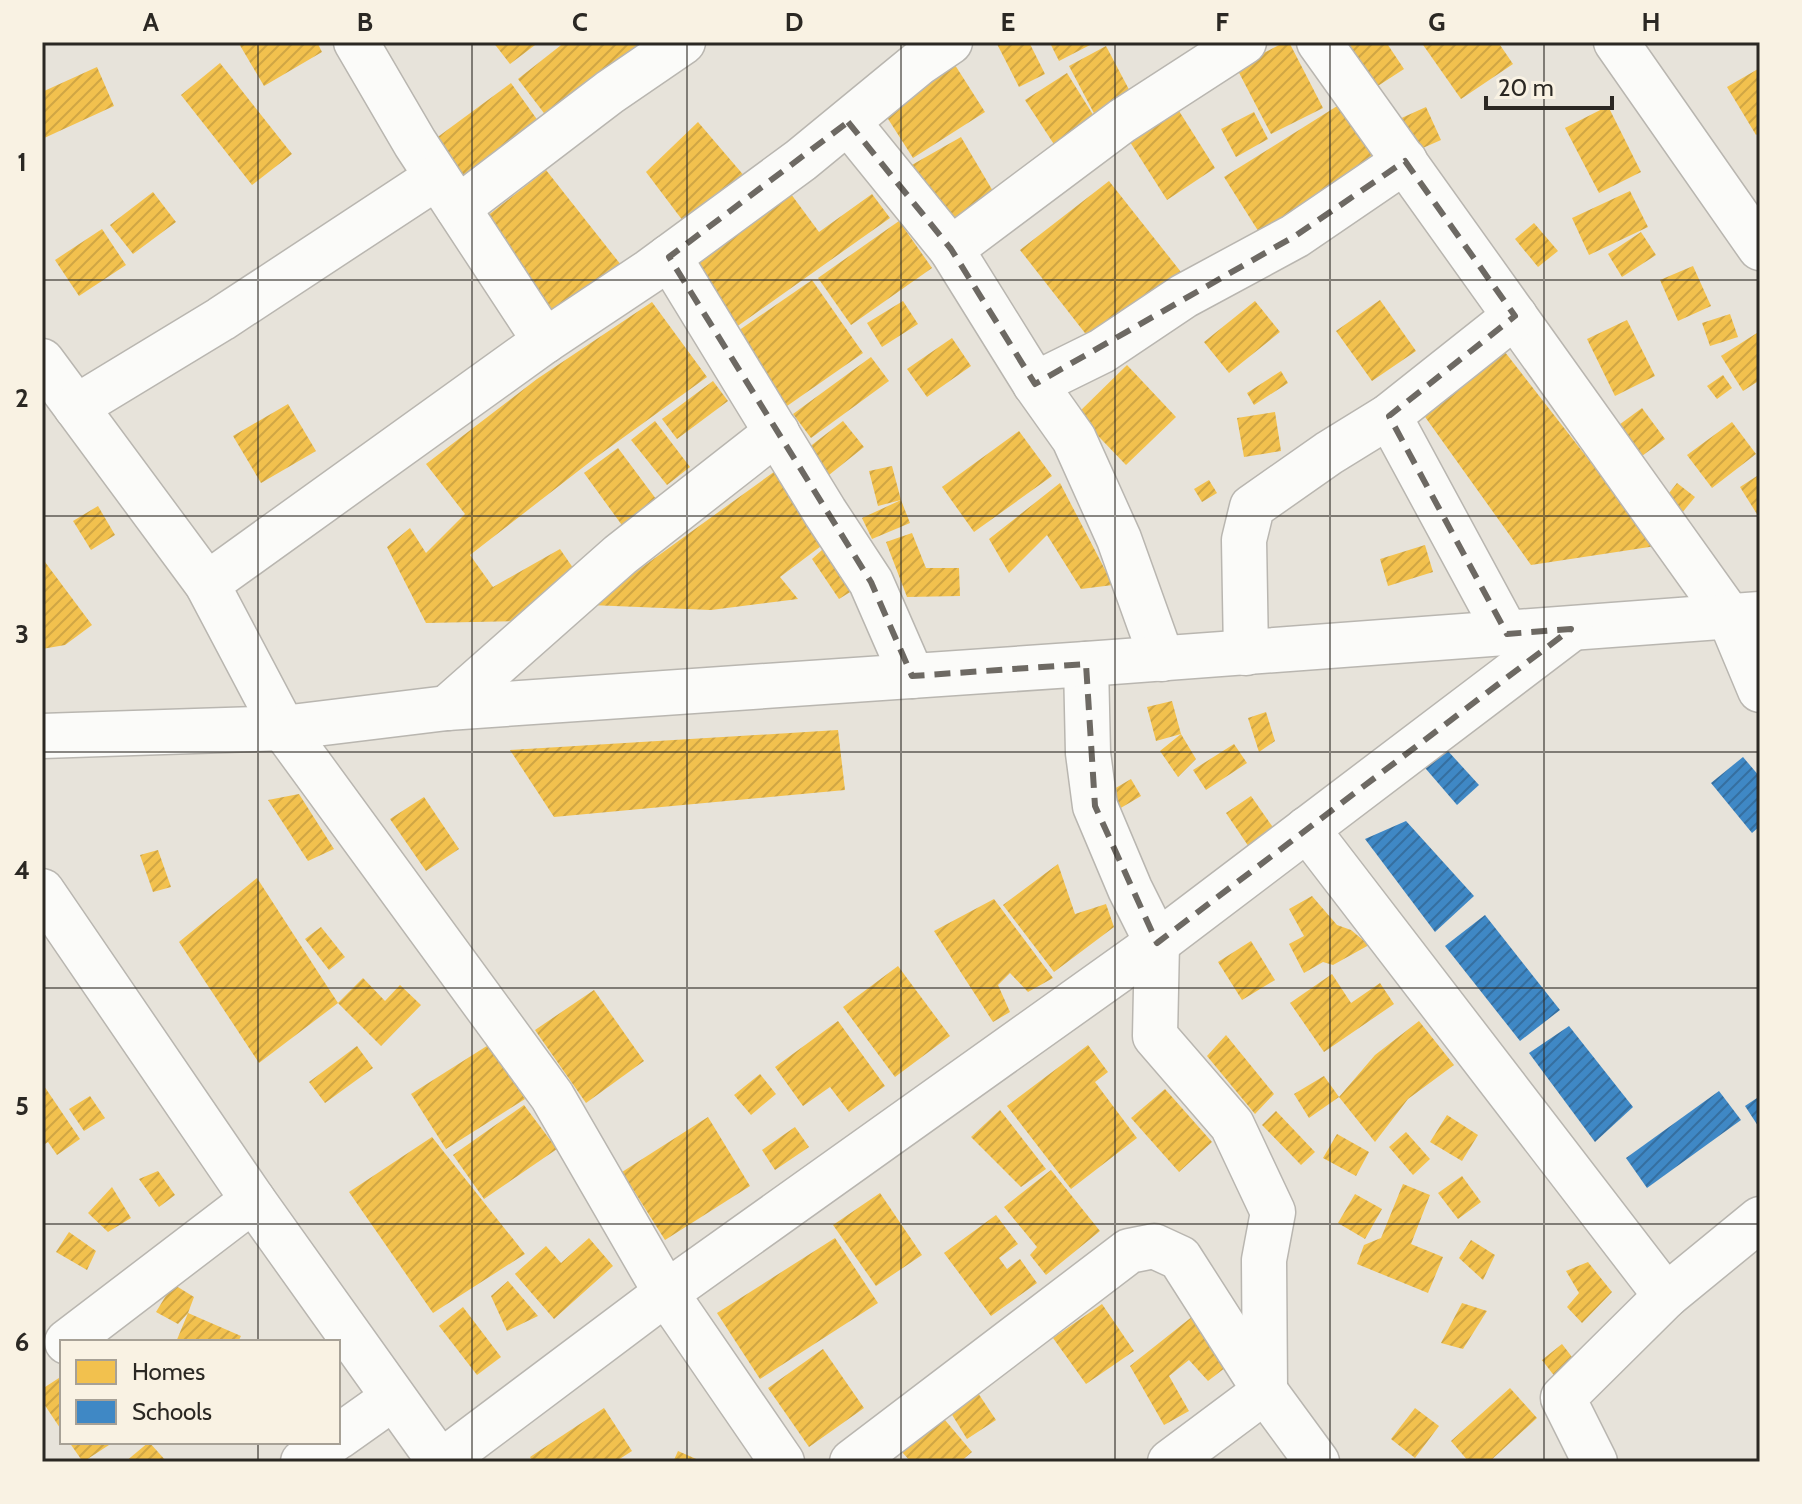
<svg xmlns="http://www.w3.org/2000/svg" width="1802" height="1504" font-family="Cabin,sans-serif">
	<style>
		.homes { fill: url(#homes-hatch) }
		.schools { fill: url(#schools-hatch) }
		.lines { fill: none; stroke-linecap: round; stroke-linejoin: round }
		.minor-casing { stroke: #b9b6b0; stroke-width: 47 }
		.minor { stroke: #fbfbf9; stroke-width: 44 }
		.marked { fill: none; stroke: #6d6963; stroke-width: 6; stroke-dasharray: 16 10; stroke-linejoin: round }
		.grid { fill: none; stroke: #2b2823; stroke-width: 2; stroke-opacity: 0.55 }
		.neatline { fill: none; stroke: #2b2823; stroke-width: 3 }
		.grid-label { font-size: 26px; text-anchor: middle; font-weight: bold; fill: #2b2823 }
	</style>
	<defs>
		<pattern id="homes-hatch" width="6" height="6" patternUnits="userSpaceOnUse" patternTransform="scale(2)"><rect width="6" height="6" fill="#f2c14e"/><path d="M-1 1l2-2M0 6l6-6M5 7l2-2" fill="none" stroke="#d0a644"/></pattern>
		<pattern id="schools-hatch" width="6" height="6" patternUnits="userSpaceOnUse" patternTransform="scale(2)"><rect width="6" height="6" fill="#3f88c5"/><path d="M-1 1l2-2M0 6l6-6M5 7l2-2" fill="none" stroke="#356fa0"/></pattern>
	</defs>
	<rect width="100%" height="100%" fill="#e7e3da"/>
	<!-- homes -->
	<g class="homes">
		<path d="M238,42H317L322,52L264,86Z"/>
		<path d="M493,42H539L510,64Z"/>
		<path d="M565,42H638L643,48L550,121L518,79Z"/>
		<path d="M996,42H1029L1045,74L1019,87Z"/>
		<path d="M1088,42L1090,45L1059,61L1050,43Z"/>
		<path d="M1285,42H1289L1323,108L1271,134L1236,67Z"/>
		<path d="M1333,42H1386L1404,69L1367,93Z"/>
		<path d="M1421,42H1498L1513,64L1461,99Z"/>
		<path d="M1106,46L1134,99L1097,119L1069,66Z"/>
		<path d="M220,63L292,154L252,185L181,95Z"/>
		<path d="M955,65L985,112L913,158L883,111Z"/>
		<path d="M97,67L114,106L42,139V92Z"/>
		<path d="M1758,69L1760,132L1756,135L1727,87Z"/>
		<path d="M1067,73L1102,129L1061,155L1025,100Z"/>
		<path d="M511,83L546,132L470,187L435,139Z"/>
		<path d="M1342,103L1384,167L1262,237L1224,177Z"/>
		<path d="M1608,106L1641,172L1599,193L1565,128Z"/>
		<path d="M1426,107L1441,140L1400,158L1386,125Z"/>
		<path d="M1179,111L1215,168L1167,200L1130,142Z"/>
		<path d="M1254,112L1268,139L1236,157L1221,129Z"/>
		<path d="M698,122L746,178L683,221L646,172Z"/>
		<path d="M961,137L997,198L939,232L903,170Z"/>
		<path d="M546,170L625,270L560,321L482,220Z"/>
		<path d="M1109,181L1181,272L1092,342L1020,250Z"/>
		<path d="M1630,191L1648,227L1589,255L1572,218Z"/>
		<path d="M153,192L176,222L133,254L110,225Z"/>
		<path d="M791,194L819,232L872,194L890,218L732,330L689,268Z"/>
		<path d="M899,221L932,268L851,325L818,278Z"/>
		<path d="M1534,223L1558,251L1538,267L1515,239Z"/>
		<path d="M102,229L126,265L79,296L55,260Z"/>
		<path d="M1641,232L1656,255L1622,277L1608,254Z"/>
		<path d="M1693,266L1711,306L1678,321L1660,280Z"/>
		<path d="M812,280L863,353L787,406L735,333Z"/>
		<path d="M1380,300L1416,351L1372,381L1336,331Z"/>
		<path d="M903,301L918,324L882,347L867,323Z"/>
		<path d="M1255,301L1280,332L1229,373L1204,342Z"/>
		<path d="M652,302L707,377L595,458L470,555L493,587L560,549L580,578L521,621L426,623L387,547L410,528L426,553L465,514L426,464L537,379Z"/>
		<path d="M1730,314L1738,337L1710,346L1702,323Z"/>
		<path d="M1627,320L1655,376L1615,396L1587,339Z"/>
		<path d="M1760,331V380L1743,391L1721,356Z"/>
		<path d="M952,338L971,366L927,397L907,369Z"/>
		<path d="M1501,347L1656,546L1531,565L1423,414Z"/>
		<path d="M871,357L889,381L811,438L793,414Z"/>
		<path d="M1127,365L1176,417L1126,465L1077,414Z"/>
		<path d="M1281,371L1288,383L1254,405L1247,393Z"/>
		<path d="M1723,375L1732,388L1717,399L1707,386Z"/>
		<path d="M713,381L728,401L677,439L662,419Z"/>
		<path d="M288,404L316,451L261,483L233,436Z"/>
		<path d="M1642,408L1665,439L1616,475L1593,444Z"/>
		<path d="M1275,412L1281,451L1244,457L1237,418Z"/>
		<path d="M655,421L690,467L667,485L631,440Z"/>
		<path d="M843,421L864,447L829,475L808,448Z"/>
		<path d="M1732,422L1756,454L1712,488L1687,455Z"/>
		<path d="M1019,431L1052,476L974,532L942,487Z"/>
		<path d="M618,448L659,503L624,528L584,473Z"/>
		<path d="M892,466L901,500L910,523L872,539L862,518L901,500L878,506L869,471Z"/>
		<path d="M778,469L833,537L780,577L798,599L711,610L590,605Z"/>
		<path d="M1757,476L1760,480V519L1740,487Z"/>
		<path d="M1209,480L1217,493L1202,502L1194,489Z"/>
		<path d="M1060,483L1113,585L1081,589L1047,535L1009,573L989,539Z"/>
		<path d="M1677,483L1695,497L1668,530L1651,516Z"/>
		<path d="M98,506L115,535L91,550L73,521Z"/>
		<path d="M912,533L926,568H959L960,596L907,597L886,542Z"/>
		<path d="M833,540L855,589L839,599L812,559Z"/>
		<path d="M1425,545L1433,572L1388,586L1380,559Z"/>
		<path d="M42,558L92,625L65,645L42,649Z"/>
		<path d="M1172,701L1181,734L1196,759L1178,777L1160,751L1181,734L1156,741L1147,707Z"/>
		<path d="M1266,712L1275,741L1259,752L1248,718Z"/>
		<path d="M838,730L845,790L554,817L510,750Z"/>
		<path d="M1234,744L1247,763L1206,790L1193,770Z"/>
		<path d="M1131,779L1141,796L1119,809L1109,792Z"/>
		<path d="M299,794L334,849L308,861L268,800Z"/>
		<path d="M1251,796L1277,833L1251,850L1226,813Z"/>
		<path d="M424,797L459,849L426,871L390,819Z"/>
		<path d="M158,850L171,887L153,892L140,855Z"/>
		<path d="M1058,864L1075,914L1106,904L1114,927L1054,972L1003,905Z"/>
		<path d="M257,878L338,1003L259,1063L179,942Z"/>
		<path d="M1312,896L1337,925L1351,930L1369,945L1333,965L1323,962L1304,973L1289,944L1304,936L1289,909Z"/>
		<path d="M994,899L1053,978L1028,992L1010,973L998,985L1010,1012L993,1022L934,931Z"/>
		<path d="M321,927L345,957L329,970L305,939Z"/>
		<path d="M1251,941L1275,980L1242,1000L1218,962Z"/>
		<path d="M898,966L950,1036L895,1077L843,1007Z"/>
		<path d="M1332,974L1351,1003L1380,983L1394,1004L1324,1052L1290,1003Z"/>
		<path d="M363,978L385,1001L400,985L421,1005L381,1046L338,1003Z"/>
		<path d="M594,990L644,1061L586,1103L535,1030Z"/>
		<path d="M838,1021L885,1086L849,1112L830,1087L803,1106L775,1067Z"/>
		<path d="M1419,1021L1454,1065L1408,1099L1375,1142L1339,1097L1375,1055Z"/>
		<path d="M1226,1035L1274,1094L1255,1114L1207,1056Z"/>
		<path d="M490,1044L525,1099L446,1149L411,1094Z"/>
		<path d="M1088,1045L1108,1072L1095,1082L1137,1138L1071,1189L1007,1106Z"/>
		<path d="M357,1046L373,1068L325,1103L309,1082Z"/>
		<path d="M760,1074L776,1094L751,1115L734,1095Z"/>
		<path d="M1324,1076L1339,1097L1309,1118L1294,1094Z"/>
		<path d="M42,1083L80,1139L57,1155L48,1142L42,1146Z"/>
		<path d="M1165,1089L1212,1142L1179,1172L1131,1118Z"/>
		<path d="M90,1096L105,1118L84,1131L69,1109Z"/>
		<path d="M524,1105L557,1149L484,1199L453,1155Z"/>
		<path d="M1000,1110L1046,1169L1021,1187L971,1137Z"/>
		<path d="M1276,1111L1315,1152L1301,1165L1262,1125Z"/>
		<path d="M1447,1115L1478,1135L1462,1161L1430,1142Z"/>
		<path d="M708,1117L750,1186L665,1240L622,1172Z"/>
		<path d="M795,1127L809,1147L775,1170L762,1150Z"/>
		<path d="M1406,1132L1430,1159L1413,1175L1389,1147Z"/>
		<path d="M1337,1134L1369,1152L1356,1176L1323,1158Z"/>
		<path d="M432,1137L525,1254L433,1313L349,1192Z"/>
		<path d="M1051,1170L1100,1231L1046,1275L1030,1255L1037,1247L1004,1207Z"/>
		<path d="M158,1171L175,1195L159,1207L139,1179Z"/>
		<path d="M1462,1176L1481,1202L1458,1219L1438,1193Z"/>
		<path d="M1403,1184L1430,1195L1411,1244L1443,1257L1428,1293L1357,1264L1364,1245L1381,1238Z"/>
		<path d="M112,1187L131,1218L108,1232L88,1213Z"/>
		<path d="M880,1193L922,1255L876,1286L833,1225Z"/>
		<path d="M1355,1194L1382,1209L1365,1239L1338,1223Z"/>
		<path d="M996,1215L1018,1244L999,1258L1007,1269L1020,1259L1037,1283L991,1316L944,1253Z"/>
		<path d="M69,1232L96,1251L87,1270L56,1252Z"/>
		<path d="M589,1238L613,1266L554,1319L515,1274L546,1246L561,1263Z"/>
		<path d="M835,1238L878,1303L760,1379L717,1313Z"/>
		<path d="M1471,1240L1495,1255L1483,1280L1459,1258Z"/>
		<path d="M1588,1262L1612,1292L1582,1323L1567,1307L1579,1293L1566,1271Z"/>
		<path d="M508,1281L538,1316L507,1331L491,1296Z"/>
		<path d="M173,1284L194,1297L188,1313L178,1324L156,1312Z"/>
		<path d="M1462,1303L1487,1311L1463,1349L1441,1343Z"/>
		<path d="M1102,1304L1134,1351L1086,1384L1053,1338Z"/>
		<path d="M463,1307L501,1357L477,1375L439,1326Z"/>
		<path d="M188,1313L241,1336L238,1342H176Z"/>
		<path d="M1193,1316L1230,1364L1208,1381L1189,1360L1169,1376L1189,1411L1164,1425L1130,1366Z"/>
		<path d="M1562,1344L1579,1366L1559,1382L1542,1360Z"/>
		<path d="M823,1349L864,1408L809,1447L768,1388Z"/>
		<path d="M62,1376V1431L42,1401V1389Z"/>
		<path d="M974,1387L996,1420L967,1439L946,1405Z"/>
		<path d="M1510,1388L1537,1418L1489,1462H1469L1451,1441Z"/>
		<path d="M934,1407L972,1452L960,1462H911L893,1442Z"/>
		<path d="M604,1408L632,1451L615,1462H533L530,1457Z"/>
		<path d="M1415,1408L1439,1426L1415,1458L1391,1439Z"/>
		<path d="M69,1442H107L109,1445L83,1462Z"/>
		<path d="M149,1442L167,1462H125Z"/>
		<path d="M678,1451L703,1462H673Z"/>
	</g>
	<!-- schools -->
	<g class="schools">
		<path d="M1437,739L1479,785L1457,805L1420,762Z"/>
		<path d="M1743,757L1760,777V826L1752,833L1711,783Z"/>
		<path d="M1406,821L1474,896L1435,932L1365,839Z"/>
		<path d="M1485,915L1560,1010L1520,1041L1445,946Z"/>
		<path d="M1569,1026L1633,1107L1595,1142L1529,1053Z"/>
		<path d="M1719,1091L1741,1120L1647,1188L1626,1158Z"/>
		<path d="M1760,1096V1129L1745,1106Z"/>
	</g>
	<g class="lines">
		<defs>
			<g id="minor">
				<path d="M356,42L415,143L545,341"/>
				<path d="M1319,42L1729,616L1760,690"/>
				<path d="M1616,42L1760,248"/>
				<path d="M848,122L951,249L1122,121L1244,42"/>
				<path d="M458,208L610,92L683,42"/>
				<path d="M951,249L1035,384L1074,439L1119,539L1162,659"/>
				<path d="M669,257L825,512L871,582L912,676"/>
				<path d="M42,361L207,584L283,728L552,1096L666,1293L782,1462"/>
				<path d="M1035,384L1102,351L1184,296L1295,236L1405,161"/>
				<path d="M76,407L221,319L437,177"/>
				<path d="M1389,416L1507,634"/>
				<path d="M207,584L545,341L650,271L801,160L919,63L950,42"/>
				<path d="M1246,653L1244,540L1252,507L1329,453L1389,416L1515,316"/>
				<path d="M1086,664L1088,753L1095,806L1130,889L1157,943L1155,1036L1232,1125L1273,1212L1264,1260L1265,1391L1170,1462"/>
				<path d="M447,708L620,555L777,432"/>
				<path d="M42,736L283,728L447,708L1086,664L1760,614"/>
				<path d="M1307,829L1666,1296"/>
				<path d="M42,891L253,1200L440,1462"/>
				<path d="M67,1342L253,1200"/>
				<path d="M338,1437L393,1398"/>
				<path d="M303,1462L331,1442"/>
				<path d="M441,1462L666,1293L1157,943L1571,629"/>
				<path d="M852,1462L1129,1251L1154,1246L1180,1258L1265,1391L1317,1462"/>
				<path d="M1595,1462L1563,1398L1666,1296L1760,1219"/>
			</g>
		</defs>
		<!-- minor casing -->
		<use href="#minor" class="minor-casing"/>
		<!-- minor -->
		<use href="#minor" class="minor"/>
	</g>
	<!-- marked area -->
	<path class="marked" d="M848,122L951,249L1035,384L1295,236L1405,161L1515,316L1389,416L1507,634L1571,629L1157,943L1095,806L1086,664L912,676L871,582L669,257Z"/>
	<!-- grid -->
	<path class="grid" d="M258,42V1342M472,42V1462M687,42V1462M901,42V1462M1115,42V1462M1330,42V1462M1544,42V1462M42,280H1760M42,516H1760M42,752H1760M42,988H1760M42,1224H1760M258,1442V1462"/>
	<!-- border -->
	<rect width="1802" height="1504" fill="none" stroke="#f9f2e3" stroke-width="88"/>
	<!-- legend -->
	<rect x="60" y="1340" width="280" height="104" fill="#f9f2e3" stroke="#a7a196" stroke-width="2"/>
	<rect x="76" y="1360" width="40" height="24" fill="#f2c14e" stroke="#a7a196" stroke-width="2"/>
	<text x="132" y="1380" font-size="24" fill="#2b2823">Homes</text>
	<rect x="76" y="1400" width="40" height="24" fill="#3f88c5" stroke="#a7a196" stroke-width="2"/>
	<text x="132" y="1420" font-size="24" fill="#2b2823">Schools</text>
	<!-- scale -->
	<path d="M1486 96v12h126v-12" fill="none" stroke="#2b2823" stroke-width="4"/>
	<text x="1498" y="96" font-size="24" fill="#2b2823" stroke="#f9f2e3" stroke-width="6" paint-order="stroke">20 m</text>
	<rect x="44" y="44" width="1714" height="1416" class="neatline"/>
	<g class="grid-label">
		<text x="151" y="31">A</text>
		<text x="365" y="31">B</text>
		<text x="580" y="31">C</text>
		<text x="794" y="31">D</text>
		<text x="1008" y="31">E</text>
		<text x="1222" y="31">F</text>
		<text x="1437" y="31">G</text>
		<text x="1651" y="31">H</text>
		<text x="22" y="171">1</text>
		<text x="22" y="407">2</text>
		<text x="22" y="643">3</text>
		<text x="22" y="879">4</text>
		<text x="22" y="1115">5</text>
		<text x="22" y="1351">6</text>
	</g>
</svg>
